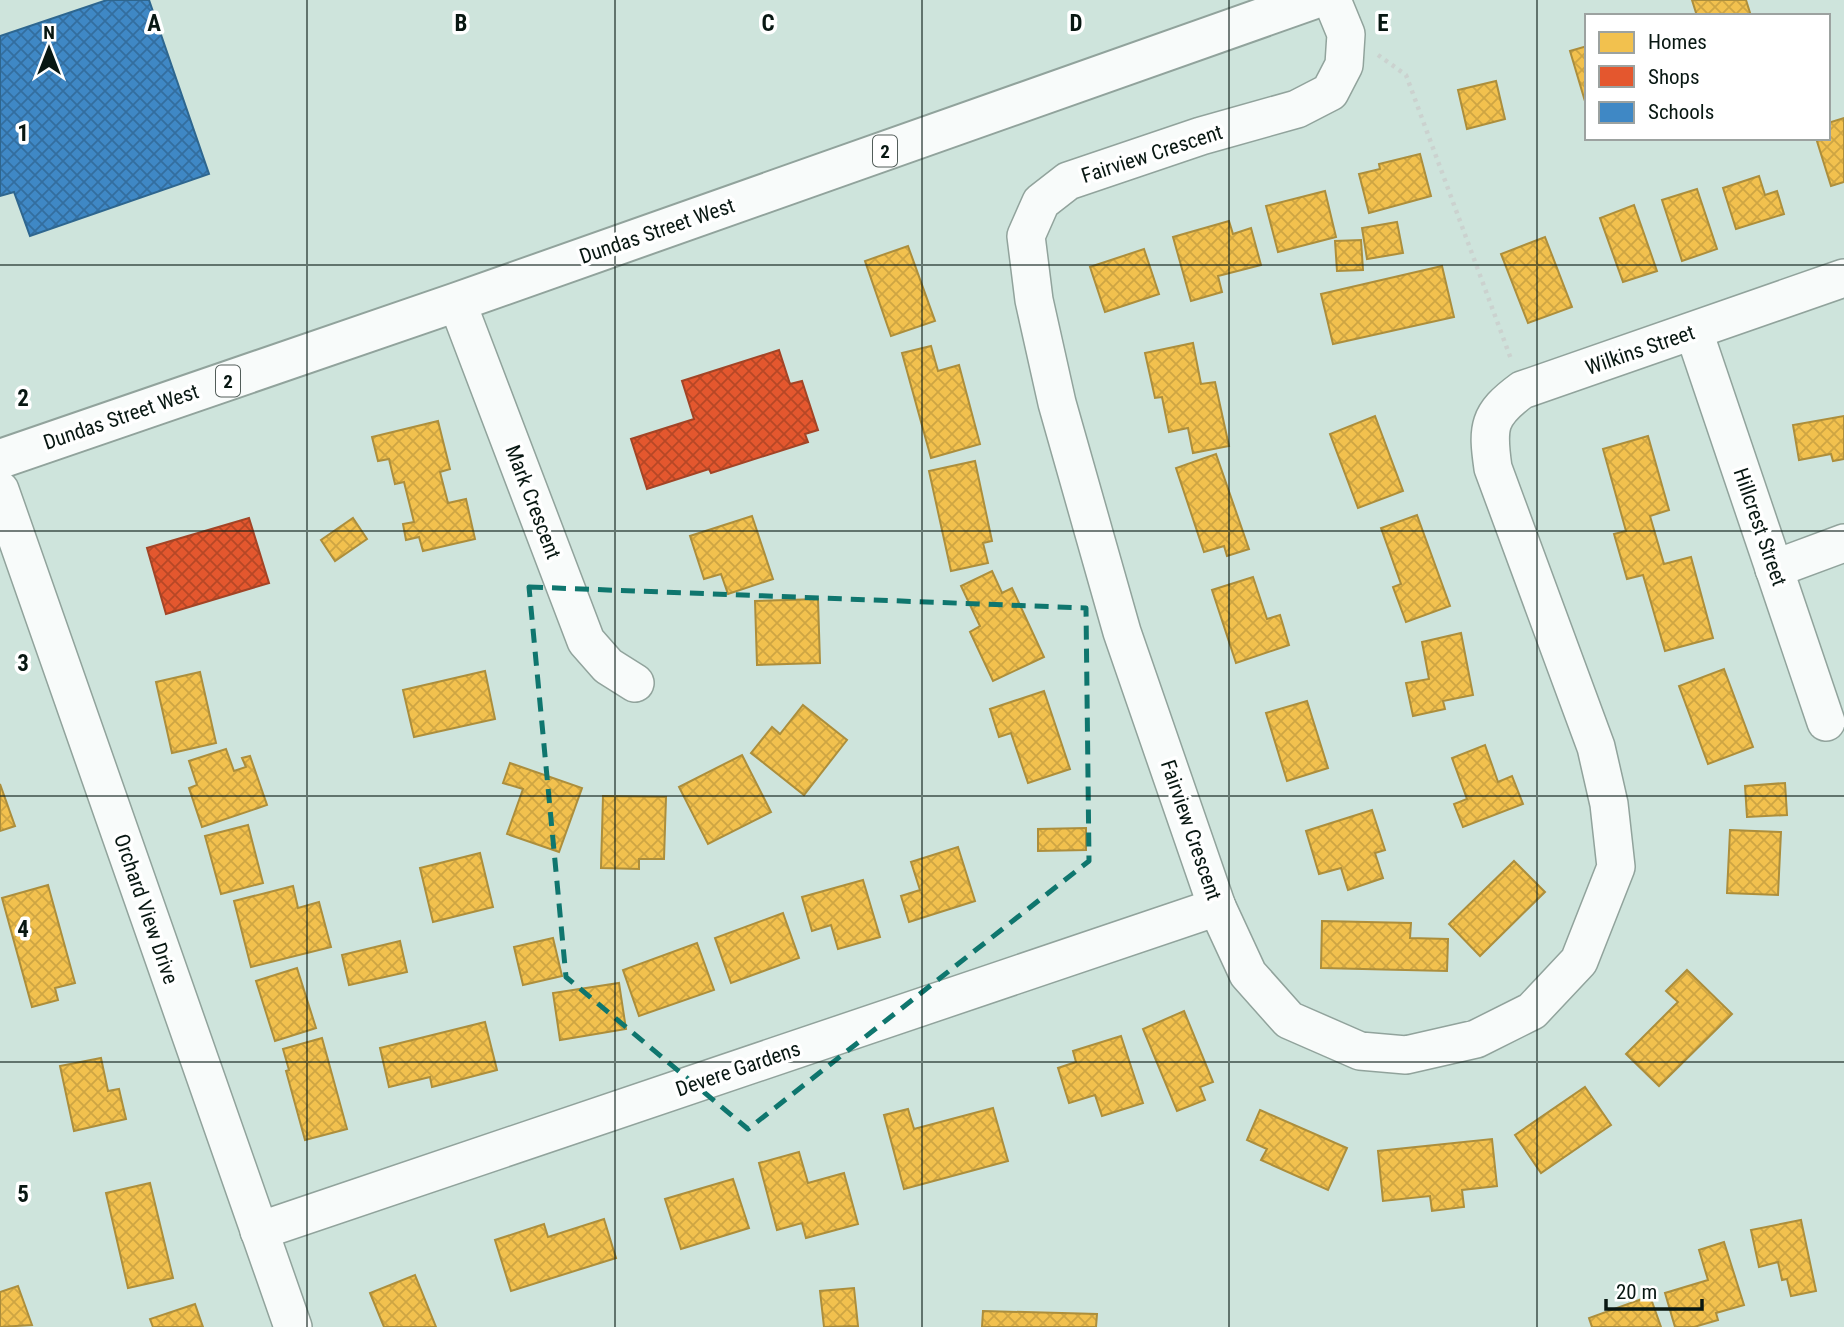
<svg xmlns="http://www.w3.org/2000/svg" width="1844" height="1327" font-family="'Roboto Condensed',sans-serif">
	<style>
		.homes { fill: url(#homes-cross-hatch); stroke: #ac8e3c; stroke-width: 2 }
		.shops { fill: url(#shops-cross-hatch); stroke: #a24426; stroke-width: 2 }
		.schools { fill: url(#schools-cross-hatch); stroke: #2e668f; stroke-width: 2 }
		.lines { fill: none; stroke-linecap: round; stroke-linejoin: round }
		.minor-casing { stroke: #91a39c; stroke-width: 40 }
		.primary-casing { stroke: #91a39c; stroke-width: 42 }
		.path { stroke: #cbd2cf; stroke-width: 4.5; stroke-dasharray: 3.5 5; stroke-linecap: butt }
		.minor { stroke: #f8fbfa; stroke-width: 37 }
		.primary { stroke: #f8fbfa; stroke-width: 38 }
		.marked { fill: none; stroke: #0f766e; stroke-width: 5; stroke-dasharray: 14 9; stroke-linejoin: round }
		.grid { fill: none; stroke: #081712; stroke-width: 2; stroke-opacity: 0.55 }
		.labels { text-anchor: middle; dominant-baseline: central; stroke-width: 7; stroke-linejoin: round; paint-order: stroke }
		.shield { fill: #fff; stroke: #525d59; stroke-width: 2 }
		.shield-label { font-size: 19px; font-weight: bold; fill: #081712 }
		.street-label { font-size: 21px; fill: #081712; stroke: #fff }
		.grid-label { font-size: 23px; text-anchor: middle; font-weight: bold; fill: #081712; stroke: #fff; stroke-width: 7; stroke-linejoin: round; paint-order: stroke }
	</style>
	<defs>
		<pattern id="homes-cross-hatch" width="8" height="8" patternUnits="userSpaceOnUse" patternTransform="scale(1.75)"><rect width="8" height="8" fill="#f2c14e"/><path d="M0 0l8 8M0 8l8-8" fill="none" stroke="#cea543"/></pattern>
		<pattern id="shops-cross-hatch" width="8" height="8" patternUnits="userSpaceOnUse" patternTransform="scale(1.75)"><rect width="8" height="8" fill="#e4572e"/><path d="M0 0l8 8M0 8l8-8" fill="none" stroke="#b74726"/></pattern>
		<pattern id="schools-cross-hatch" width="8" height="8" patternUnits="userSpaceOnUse" patternTransform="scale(1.75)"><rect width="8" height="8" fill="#3f88c5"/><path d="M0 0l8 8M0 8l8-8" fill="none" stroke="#336e9f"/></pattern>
	</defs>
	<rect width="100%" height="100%" fill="#cee4dc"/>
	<!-- homes -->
	<g class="homes">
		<path d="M1692,0H1746L1751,16H1697Z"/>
		<path d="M1587,46V108L1570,51Z"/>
		<path d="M1496,81L1505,119L1467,129L1458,90Z"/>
		<path d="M1844,118V182L1831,186L1816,138H1828V123Z"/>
		<path d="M1420,154L1431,196L1369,213L1359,174L1380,169L1379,164Z"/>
		<path d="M1759,176L1765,195L1777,191L1784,214L1736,229L1723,188Z"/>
		<path d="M1697,189L1717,249L1682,261L1662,200Z"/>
		<path d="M1325,191L1336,237L1278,252L1266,206Z"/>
		<path d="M1634,205L1657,271L1623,282L1600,218Z"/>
		<path d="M1229,221L1233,234L1251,228L1261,265L1218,276L1222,292L1191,301L1173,237Z"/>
		<path d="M1397,222L1403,253L1367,259L1362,228Z"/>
		<path d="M1545,237L1572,307L1528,323L1501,254Z"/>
		<path d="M1361,240L1363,270L1337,271L1335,241Z"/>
		<path d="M908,246L935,321L891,336L865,261Z"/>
		<path d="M1144,249L1159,294L1105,312L1090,267Z"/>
		<path d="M1442,266L1454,317L1333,344L1321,294Z"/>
		<path d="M1193,343L1201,384L1215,382L1229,446L1193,453L1188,428L1169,432L1162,397L1155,398L1145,353Z"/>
		<path d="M931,346L938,371L959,365L980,444L931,458L902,353Z"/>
		<path d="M1375,416L1403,491L1358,508L1330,434Z"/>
		<path d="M1844,416V459L1833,461L1831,454L1799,460L1793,425Z"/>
		<path d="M438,421L450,469L440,472L448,503L466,499L475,539L423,551L419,537L406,540L403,524L414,522L404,482L395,484L389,459L378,461L372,437Z"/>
		<path d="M1648,436L1669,510L1650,516L1664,564L1691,557L1713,638L1665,651L1643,575L1627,579L1614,534L1626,531L1603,449Z"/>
		<path d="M1216,454L1249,549L1227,556L1224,546L1204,552L1176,468Z"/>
		<path d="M975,461L992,541L983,543L988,563L951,571L929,471Z"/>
		<path d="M1417,515L1450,606L1406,622L1393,587L1401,584L1381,528Z"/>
		<path d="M752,516L773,579L728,594L721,574L704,579L690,536Z"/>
		<path d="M353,518L367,539L335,561L321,540Z"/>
		<path d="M992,571L1002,593L1012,588L1044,657L993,681L970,632L980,626L961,586Z"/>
		<path d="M1253,577L1267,619L1280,615L1289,645L1236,663L1212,590Z"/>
		<path d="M818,599L820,663L757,665L755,601Z"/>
		<path d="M1461,633L1473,695L1443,701L1445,709L1413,716L1406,683L1429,679L1422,642Z"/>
		<path d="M1724,669L1753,747L1708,764L1679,686Z"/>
		<path d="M485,671L495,719L414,737L403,690Z"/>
		<path d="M200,672L216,743L172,753L156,682Z"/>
		<path d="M1044,691L1070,769L1028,783L1011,733L999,737L990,709Z"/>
		<path d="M1307,701L1328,768L1287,781L1266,713Z"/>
		<path d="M803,705L847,740L804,795L751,753L772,727L780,734Z"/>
		<path d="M1485,745L1498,782L1512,776L1523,804L1463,827L1454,804L1467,799L1452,758Z"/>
		<path d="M226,749L234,771L246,767L242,758L250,756L267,805L202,827L189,788L197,785L189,761Z"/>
		<path d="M742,755L771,812L708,844L679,787Z"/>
		<path d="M510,763L582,788L559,852L507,834L523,789L503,783Z"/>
		<path d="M1785,783L1787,815L1747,817L1745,786Z"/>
		<path d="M0,784L15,826L0,831Z"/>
		<path d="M603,796L666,797L664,859H639V869L601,868Z"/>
		<path d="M1372,810L1385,850L1375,853L1383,878L1348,890L1341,868L1319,874L1306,831Z"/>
		<path d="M248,825L263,883L221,894L205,836Z"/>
		<path d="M1086,828V850L1038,851V829Z"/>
		<path d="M1730,830L1781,832L1778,895L1727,893Z"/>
		<path d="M958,847L975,901L909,922L901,896L920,890L911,862Z"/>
		<path d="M480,853L493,907L433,922L420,868Z"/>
		<path d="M1514,861L1545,892L1480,956L1449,924Z"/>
		<path d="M863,880L880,937L838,949L831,925L812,931L802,897Z"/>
		<path d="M48,885L75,983L55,988L58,1000L32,1007L2,898Z"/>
		<path d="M293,886L298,908L319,902L331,947L251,967L234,901Z"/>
		<path d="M783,913L799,958L731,983L715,938Z"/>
		<path d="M1322,921L1411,923L1410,938L1448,939L1447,971L1321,968Z"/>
		<path d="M553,938L562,976L523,985L514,947Z"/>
		<path d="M400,941L407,972L349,985L342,955Z"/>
		<path d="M697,943L714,990L639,1016L623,970Z"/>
		<path d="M297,968L316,1028L275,1041L256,981Z"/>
		<path d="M1687,970L1732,1014L1659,1086L1626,1054L1678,1002L1666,991Z"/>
		<path d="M619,983L626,1029L560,1040L553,993Z"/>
		<path d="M1184,1011L1213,1082L1200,1087L1205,1100L1177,1111L1143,1029Z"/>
		<path d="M485,1022L497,1070L432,1087L430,1077L389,1087L380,1048Z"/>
		<path d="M1121,1036L1143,1103L1102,1116L1095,1095L1069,1103L1058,1068L1076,1062L1073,1051Z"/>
		<path d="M322,1038L347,1129L305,1140L286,1071L289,1070L283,1049Z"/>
		<path d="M101,1058L108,1091L119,1089L126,1119L74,1131L60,1066Z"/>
		<path d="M1585,1087L1611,1125L1541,1173L1515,1135Z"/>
		<path d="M993,1108L1008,1161L904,1189L884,1115L908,1109L914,1129Z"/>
		<path d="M1260,1110L1347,1148L1328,1190L1261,1160L1267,1149L1247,1140Z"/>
		<path d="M1492,1139L1497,1186L1462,1190L1464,1207L1432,1211L1430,1196L1383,1201L1378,1151Z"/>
		<path d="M799,1152L808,1183L844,1173L858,1224L806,1238L802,1223L777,1230L759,1163Z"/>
		<path d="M733,1179L749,1228L681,1249L665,1199Z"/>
		<path d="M150,1183L173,1278L128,1288L106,1193Z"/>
		<path d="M604,1219L616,1258L511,1291L495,1240L544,1224L548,1237Z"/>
		<path d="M1801,1220L1816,1291L1791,1296L1787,1279L1782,1280L1778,1262L1759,1267L1751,1230Z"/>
		<path d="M1724,1242L1744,1305L1716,1313L1718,1320L1694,1327H1675L1665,1293L1708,1280L1699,1250Z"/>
		<path d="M415,1275L436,1327H384L370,1293Z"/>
		<path d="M18,1286L32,1325L0,1327V1292Z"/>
		<path d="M854,1288L858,1326L824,1327L820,1291Z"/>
		<path d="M1650,1296L1661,1327H1592L1589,1318Z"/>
		<path d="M195,1304L203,1327H153L150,1319Z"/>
		<path d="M983,1311L1097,1314L1096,1327H982Z"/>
	</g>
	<!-- shops -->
	<g class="shops">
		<path d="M779,350L790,384L802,381L818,430L805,434L808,442L711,473L709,469L647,489L631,439L694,419L682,381Z"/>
		<path d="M249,518L269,583L166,614L147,548Z"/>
	</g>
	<!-- schools -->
	<path class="schools" d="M107,0H149L209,174L30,236L14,192L0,196V36Z"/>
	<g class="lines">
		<defs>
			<g id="minor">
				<path d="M1332,0L1346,34L1344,65L1330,92L1297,109L1201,136L1068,181L1041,202L1026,236L1034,300L1057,403L1122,632L1217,907L1248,974L1289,1020L1360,1051L1406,1055L1476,1039L1532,1011L1579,961L1616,867L1609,804L1596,747L1493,468C1487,427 1488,415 1522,390L1844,278"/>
				<path d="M457,302L586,641L608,666L635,683"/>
				<path d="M1694,332L1826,722"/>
				<path d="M0,490L293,1327"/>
				<path d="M1774,569L1844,543"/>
				<path d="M259,1231L1217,907"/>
			</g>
			<path id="primary" d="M0,459L457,302L1312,0"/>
		</defs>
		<!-- minor casing -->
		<use href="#minor" class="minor-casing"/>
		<!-- primary casing -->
		<use href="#primary" class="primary-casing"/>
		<!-- path -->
		<path class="path" d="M1378,55L1406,75L1511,359"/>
		<!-- minor -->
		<use href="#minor" class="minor"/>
		<!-- primary -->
		<use href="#primary" class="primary"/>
	</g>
	<!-- marked area -->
	<path class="marked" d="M529,587L1086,608L1089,861L748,1129L566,977Z"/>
	<!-- grid -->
	<path class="grid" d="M307,0V1327M615,0V1327M922,0V1327M1229,0V1327M1537,0V1327M0,265H1844M0,531H1844M0,796H1844M0,1062H1844"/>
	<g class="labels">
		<!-- shield labels -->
		<g class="shield">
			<rect x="873" y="135.5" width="24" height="31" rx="5"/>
			<rect x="216" y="365.5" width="24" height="31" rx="5"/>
		</g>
		<g class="shield-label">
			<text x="885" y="151">2</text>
			<text x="228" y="381">2</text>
		</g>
		<!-- street labels -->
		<g class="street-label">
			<text transform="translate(1152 154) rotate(-18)">Fairview Crescent</text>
			<text transform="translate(657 231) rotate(-19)">Dundas Street West</text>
			<text transform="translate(1640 350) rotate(-19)">Wilkins Street</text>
			<text transform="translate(121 417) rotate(-19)">Dundas Street West</text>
			<text transform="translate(533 502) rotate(69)">Mark Crescent</text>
			<text transform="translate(1760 527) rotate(71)">Hillcrest Street</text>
			<text transform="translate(1191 830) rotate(71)">Fairview Crescent</text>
			<text transform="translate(146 909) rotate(71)">Orchard View Drive</text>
			<text transform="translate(738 1069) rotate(-19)">Devere Gardens</text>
		</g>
	</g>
	<g class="grid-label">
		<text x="154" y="31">A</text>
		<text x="461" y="31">B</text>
		<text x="768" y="31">C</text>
		<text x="1076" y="31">D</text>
		<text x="1383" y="31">E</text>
		<text x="23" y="141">1</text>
		<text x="23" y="406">2</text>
		<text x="23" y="671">3</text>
		<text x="23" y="937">4</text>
		<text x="23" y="1202">5</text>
	</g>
	<!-- legend -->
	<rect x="1585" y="14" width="245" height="126" fill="#ffffff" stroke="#9ca2a0" stroke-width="2"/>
	<rect x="1599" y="32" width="35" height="21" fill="#f2c14e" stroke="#9ca2a0" stroke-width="2"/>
	<text x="1648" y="49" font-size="21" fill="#081712">Homes</text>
	<rect x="1599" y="66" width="35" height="21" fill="#e4572e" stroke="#9ca2a0" stroke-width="2"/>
	<text x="1648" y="84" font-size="21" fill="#081712">Shops</text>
	<rect x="1599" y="102" width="35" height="21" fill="#3f88c5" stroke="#9ca2a0" stroke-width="2"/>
	<text x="1648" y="119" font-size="21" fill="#081712">Schools</text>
	<!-- north arrow -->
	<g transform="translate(49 49)" stroke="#ffffff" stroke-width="5" paint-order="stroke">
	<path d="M0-5L12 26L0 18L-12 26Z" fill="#081712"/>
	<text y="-10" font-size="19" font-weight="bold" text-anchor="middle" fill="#081712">N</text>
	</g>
	<!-- scale -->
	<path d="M1606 1299v10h96v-10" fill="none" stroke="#081712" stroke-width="3.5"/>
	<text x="1616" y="1299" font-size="21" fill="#081712" stroke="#ffffff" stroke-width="5" paint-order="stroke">20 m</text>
</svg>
